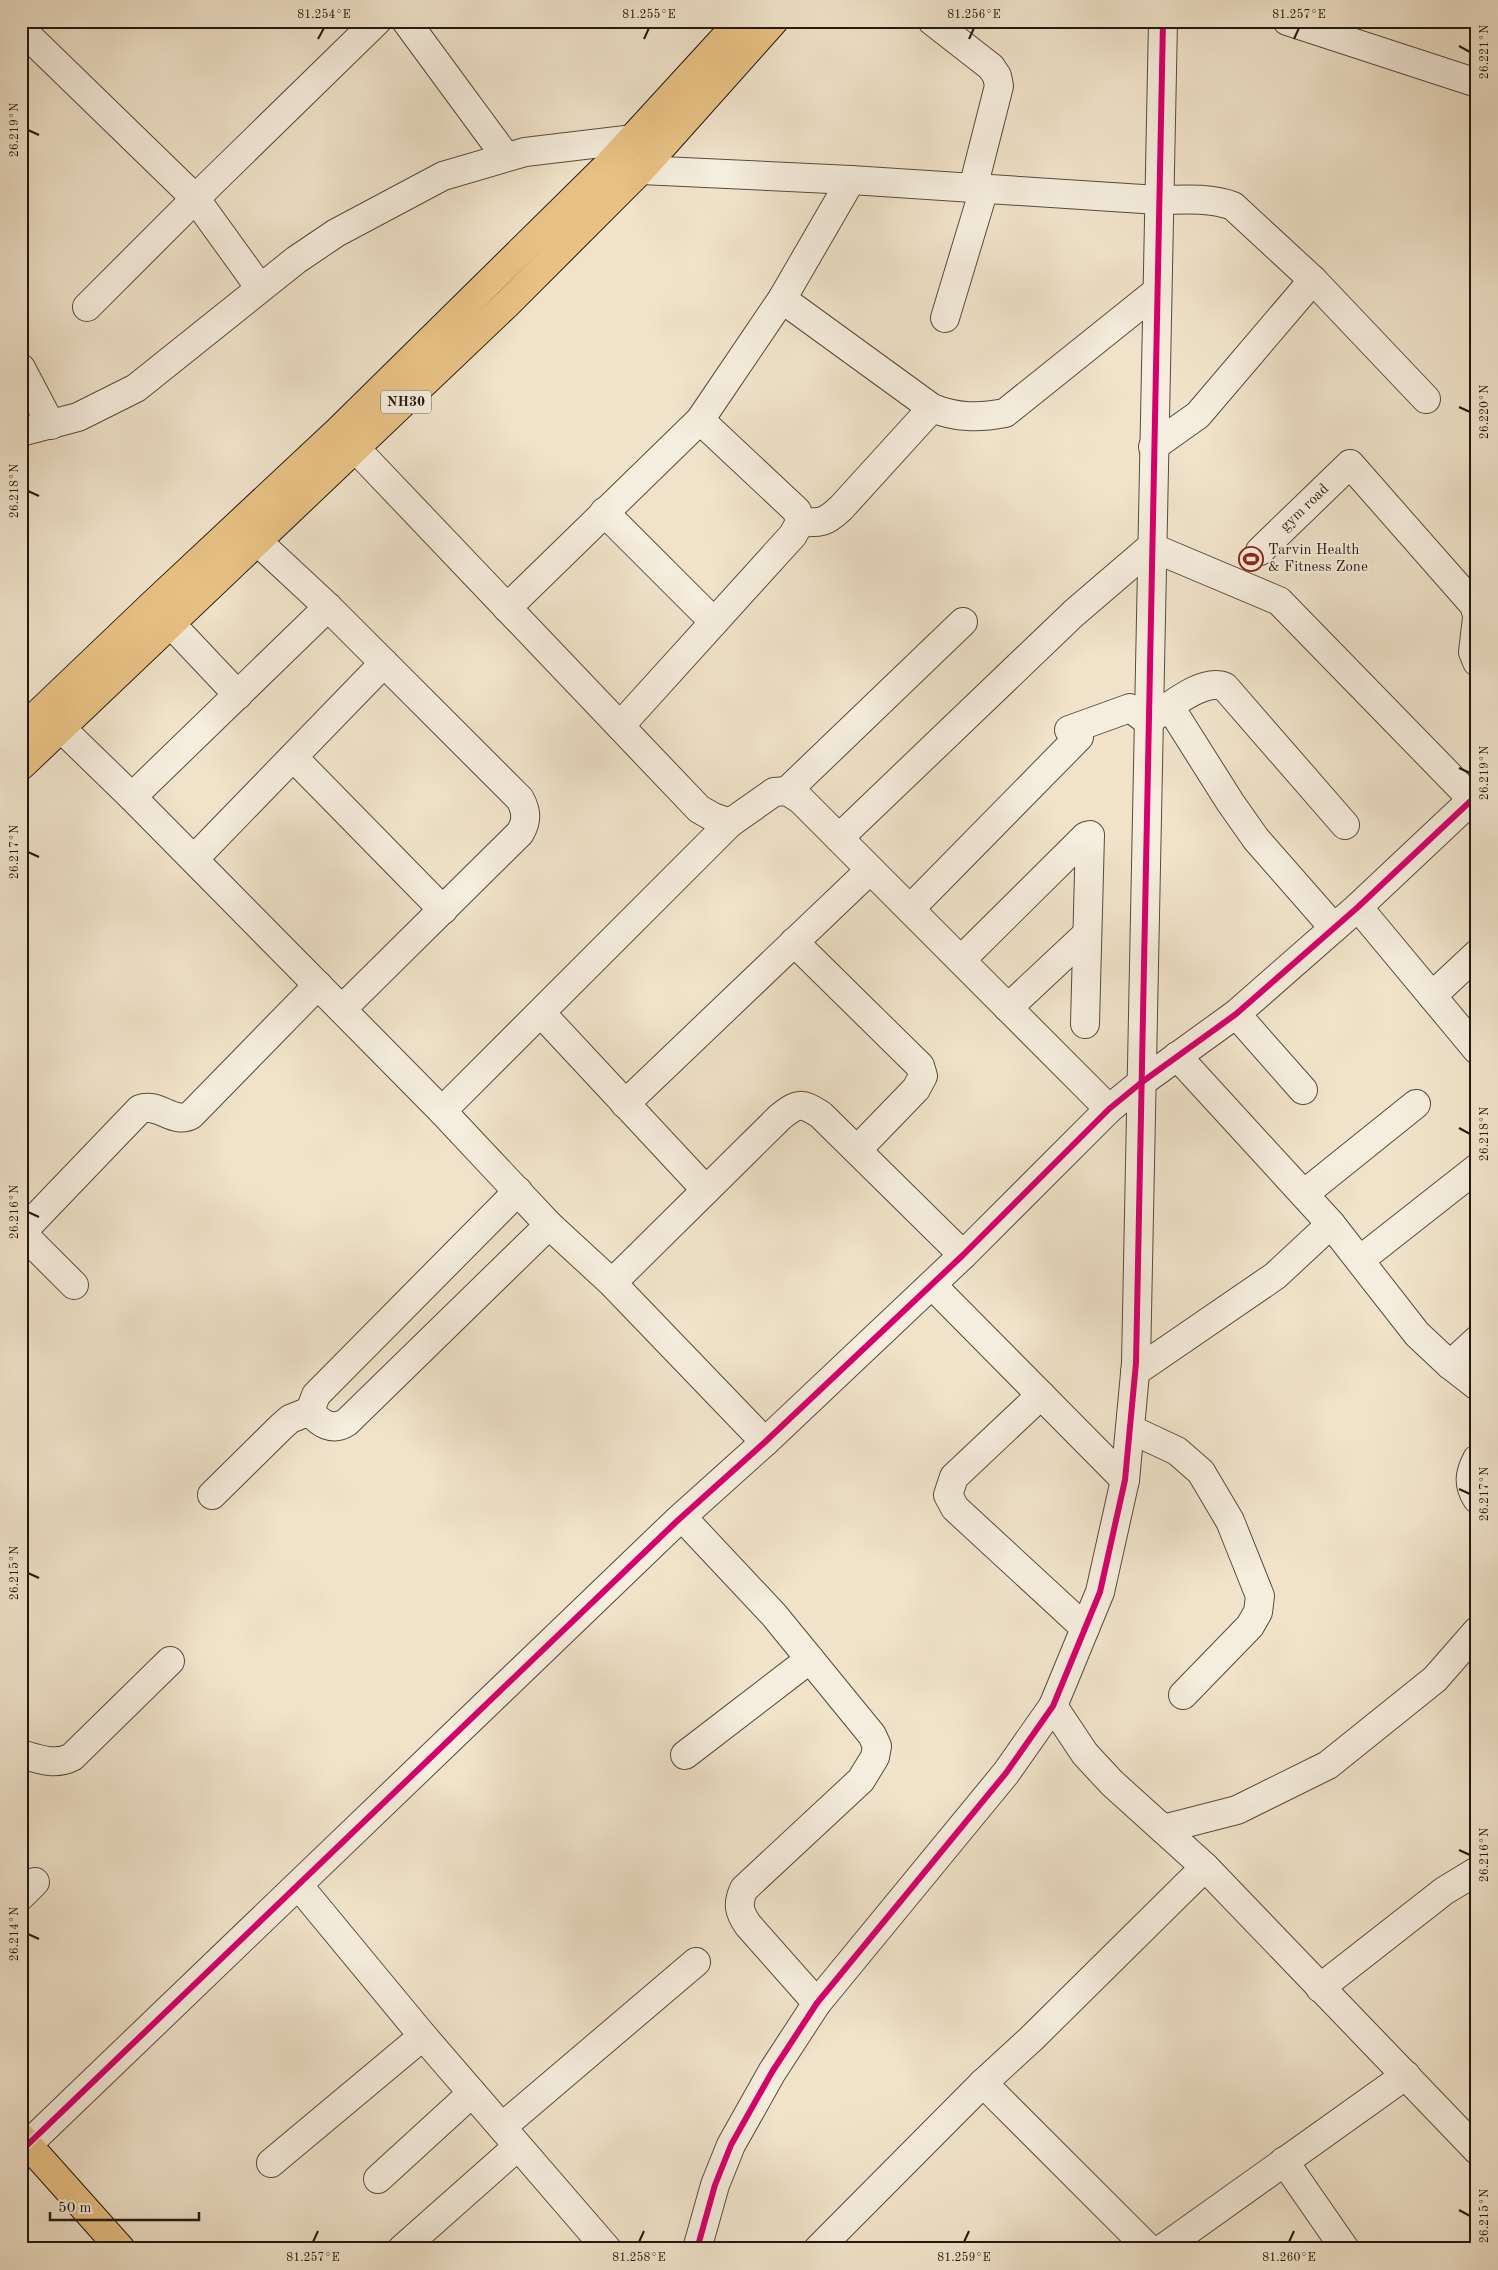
<svg xmlns="http://www.w3.org/2000/svg" width="1498" height="2270" font-family="'Old Standard TT',serif">
	<style>
		.lines { fill: none; stroke-linecap: round; stroke-linejoin: round }
		.minor-casing { stroke: #564c3d; stroke-width: 30 }
		.major-casing { stroke: #22190e; stroke-width: 30 }
		.highway-casing { stroke: #22190e; stroke-width: 30 }
		.minor { stroke: #f5eddd; stroke-width: 28 }
		.major { stroke: #e8c285; stroke-width: 28 }
		.highway { stroke: #e8c285; stroke-width: 28 }
		.cycleway-casing { stroke: #f5eddd; stroke-width: 9 }
		.cycleway { stroke: #d6006c; stroke-width: 6 }
		.ticks { fill: none; stroke: #22190e; stroke-width: 2 }
		.labels { text-anchor: middle; dominant-baseline: central; stroke-width: 4; stroke-linejoin: round; paint-order: stroke }
		.shield { fill: #f5eddd; stroke: #61594c; stroke-width: 1 }
		.shield-label { font-size: 14px; font-weight: bold; fill: #22190e }
		.street-label { font-size: 15px; fill: #22190e; stroke: #f5eddd }
		.poi-label { font-size: 15px; fill: #22190e; stroke: #f5eddd; text-anchor: start }
		.neatline { fill: none; stroke: #22190e; stroke-width: 2 }
		.ticks-label { font-size: 12px; text-anchor: middle; fill: #22190e }
	</style>
	<rect width="100%" height="100%" fill="#f0e3ca"/>
	<filter id="stains"><feTurbulence type="fractalNoise" baseFrequency=".004" numOctaves="4"/><feColorMatrix values="0 0 0 0 .2 0 0 0 0 .09 0 0 0 0 .02 0 0 0 .5 -.17"/></filter>
	<radialGradient id="worn" r=".72"><stop offset=".6" stop-color="#630" stop-opacity="0"/><stop offset="1" stop-color="#630" stop-opacity=".3"/></radialGradient>
	<g class="lines">
		<defs>
			<g id="minor">
				<path d="M406,21L506,157"/>
				<path d="M932,21L991,67L997,76L999,86L973,188"/>
				<path d="M1287,21L1477,83"/>
				<path d="M21,29L195,198L260,288"/>
				<path d="M641,170L851,180L1158,200C1184,200 1209,197 1233,206L1313,280L1426,399"/>
				<path d="M782,299L932,408C957,418 979,418 1005,413L1156,292"/>
				<path d="M87,307L211,183L377,21"/>
				<path d="M945,318L984,189"/>
				<path d="M21,368L51,425"/>
				<path d="M21,432L78,417L136,388L296,260L336,233L443,176L525,152L634,139"/>
				<path d="M1153,447L1198,415L1313,280"/>
				<path d="M356,449L699,809L713,817L730,823L774,792L787,791L801,800L1109,1109"/>
				<path d="M604,512L714,622"/>
				<path d="M800,522C821,523 825,523 841,508L932,408"/>
				<path d="M257,541L328,607L520,799C527,812 527,821 520,833L342,1009"/>
				<path id="s1" d="M1260,551L1350,464L1474,605L1477,615"/>
				<path d="M507,608L700,420L782,299L851,180"/>
				<path d="M1477,618L1473,652L1477,662"/>
				<path d="M170,623L238,695"/>
				<path d="M1170,707L1230,802L1256,839L1334,928"/>
				<path d="M620,726L793,535L800,522L797,511L700,420"/>
				<path d="M61,728L132,797L442,1111L549,1225L612,1283L765,1442"/>
				<path d="M1069,730L1130,708L1148,721C1168,708 1203,677 1225,687L1345,825"/>
				<path d="M293,757L443,910"/>
				<path d="M787,791L963,622"/>
				<path d="M132,797L328,607"/>
				<path d="M839,838L1074,613L1151,547L1279,601L1472,799"/>
				<path d="M194,859L384,663"/>
				<path d="M1358,907L1477,1050"/>
				<path d="M910,909L1079,737"/>
				<path d="M794,942L920,1066L923,1076L916,1089L857,1150"/>
				<path d="M961,960L1086,836L1090,835L1085,1024"/>
				<path d="M1432,996L1477,954"/>
				<path d="M1008,1008L1087,934"/>
				<path d="M541,1013L706,1190"/>
				<path d="M1236,1014L1303,1090"/>
				<path d="M1177,1056L1331,1224L1417,1334L1450,1365L1477,1386"/>
				<path d="M625,1104L870,870"/>
				<path d="M442,1111L730,823"/>
				<path d="M518,1191L316,1395L310,1411C319,1423 332,1432 347,1422L549,1225"/>
				<path d="M1304,1194L1416,1104"/>
				<path d="M21,1232L74,1285"/>
				<path d="M22,1232L140,1109C158,1102 174,1125 191,1115L318,985"/>
				<path d="M1360,1260L1477,1168"/>
				<path d="M612,1283L780,1117C798,1103 801,1102 821,1115L963,1255"/>
				<path d="M932,1285L1125,1480"/>
				<path d="M1450,1365L1477,1340"/>
				<path d="M1135,1372L1275,1276L1331,1224"/>
				<path d="M1041,1395L954,1477L948,1495L955,1508L1085,1628"/>
				<path d="M1130,1429L1177,1451L1201,1472L1230,1521L1260,1596L1258,1612L1250,1626L1183,1695"/>
				<path d="M1477,1459C1469,1474 1468,1485 1477,1499"/>
				<path d="M212,1495L282,1426L290,1419L310,1411"/>
				<path d="M682,1517L774,1615L872,1735L877,1746L875,1757L861,1780L744,1889C737,1904 739,1912 748,1925L817,2003"/>
				<path d="M1053,1706L1085,1754L1112,1783L1205,1867L1477,2150"/>
				<path d="M21,1754C38,1759 55,1766 72,1757L170,1661"/>
				<path d="M685,1755L810,1659"/>
				<path d="M1163,1829L1237,1810L1328,1765L1435,1679L1477,1631"/>
				<path d="M299,1886L423,2036L607,2249"/>
				<path d="M21,1896L35,1882"/>
				<path d="M1320,1988L1444,1891L1477,1871"/>
				<path d="M983,2083L1149,2249"/>
				<path d="M502,2127L696,1962"/>
				<path d="M21,2151L676,1522L765,1442L963,1255L1109,1109L1142,1082L1236,1014L1358,907L1477,795"/>
				<path d="M1284,2161L1345,2249"/>
				<path d="M271,2163L423,2036"/>
				<path d="M378,2179L472,2093"/>
				<path d="M402,2249L517,2147"/>
				<path d="M697,2249L715,2185L731,2145L772,2072L817,2003L1006,1773L1053,1706L1100,1592L1125,1480L1136,1363L1163,21"/>
				<path d="M818,2249L983,2083L1031,2039L1205,1867"/>
				<path d="M1162,2249L1406,2075"/>
			</g>
			<path id="major" d="M21,2137L121,2249"/>
			<g id="highway">
				<path d="M21,730L153,604L339,430L608,165L740,21"/>
				<path d="M21,766L507,304L641,170L774,21"/>
			</g>
		</defs>
		<!-- minor casing -->
		<use href="#minor" class="minor-casing"/>
		<!-- major casing -->
		<use href="#major" class="major-casing"/>
		<!-- highway casing -->
		<use href="#highway" class="highway-casing"/>
		<!-- minor -->
		<use href="#minor" class="minor"/>
		<!-- major -->
		<use href="#major" class="major"/>
		<!-- highway -->
		<use href="#highway" class="highway"/>
		<defs>
			<g id="cycleway">
				<path d="M21,2151L676,1522L765,1442L963,1255L1109,1109L1142,1082L1236,1014L1358,907L1477,795"/>
				<path d="M697,2249L715,2185L731,2145L772,2072L817,2003L1006,1773L1053,1706L1100,1592L1125,1480L1136,1363L1163,21"/>
			</g>
		</defs>
		<!-- cycleway casing -->
		<use href="#cycleway" class="cycleway-casing"/>
		<!-- cycleway -->
		<use href="#cycleway" class="cycleway"/>
	</g>
	<!-- ticks -->
	<path class="ticks" d="M318,39L324,28M644,39L649,28M969,39L974,28M1294,39L1299,28M1459,46L1470,52M28,130L39,135M1459,407L1470,412M28,491L39,496M1459,768L1470,773M28,852L39,857M1459,1128L1470,1134M28,1212L39,1217M1459,1489L1470,1494M28,1573L39,1578M1459,1850L1470,1855M28,1934L39,1939M1459,2210L1470,2216M313,2242L318,2231M639,2242L644,2231M964,2242L969,2231M1289,2242L1294,2231"/>
	<!-- icons -->
	<defs>
		<symbol id="stadium-ring" viewBox="-11 -11 22 22"><circle r="9.5" fill="#f5eddd" stroke="#8f2418" stroke-width="1.5"/><path d="M0-5a6.5 5 0 1 0 0 10a6.5 5 0 1 0 0-10ZM-3.5-1.8h7v3.6h-7Z" fill="#8f2418"/></symbol>
	</defs>
	<g fill-rule="evenodd">
		<use href="#stadium-ring" x="1237" y="545" width="28" height="28"/>
	</g>
	<g class="labels">
		<!-- shield labels -->
		<rect class="shield" x="381" y="390.5" width="50" height="23" rx="4"/>
		<g class="shield-label">
			<text x="406" y="402">NH30</text>
		</g>
		<!-- street labels -->
		<g class="street-label">
			<text stroke="none"><textPath href="#s1" startOffset="62">gym road</textPath></text>
		</g>
		<!-- poi labels -->
		<g class="poi-label">
			<text x="1268" y="550">Tarvin Health<tspan x="1268" dy="17">&amp; Fitness Zone</tspan></text>
		</g>
	</g>
	<!-- margin -->
	<rect width="1498" height="2270" fill="none" stroke="#f0e3ca" stroke-width="55"/>
	<!-- scale -->
	<path d="M50 2212v8h149v-8" fill="none" stroke="#22190e" stroke-width="2.5"/>
	<text x="58" y="2212" font-size="15" fill="#22190e" stroke="#f5eddd" stroke-width="4" paint-order="stroke">50 m</text>
	<rect x="28" y="28" width="1442" height="2214" class="neatline"/>
	<g class="ticks-label">
		<text x="324" y="18">81.254°E</text>
		<text x="649" y="18">81.255°E</text>
		<text x="974" y="18">81.256°E</text>
		<text x="1299" y="18">81.257°E</text>
		<text transform="translate(1484 52) rotate(-90)" y="4">26.221°N</text>
		<text transform="translate(14 130) rotate(-90)" y="4">26.219°N</text>
		<text transform="translate(1484 412) rotate(-90)" y="4">26.220°N</text>
		<text transform="translate(14 491) rotate(-90)" y="4">26.218°N</text>
		<text transform="translate(1484 773) rotate(-90)" y="4">26.219°N</text>
		<text transform="translate(14 852) rotate(-90)" y="4">26.217°N</text>
		<text transform="translate(1484 1134) rotate(-90)" y="4">26.218°N</text>
		<text transform="translate(14 1212) rotate(-90)" y="4">26.216°N</text>
		<text transform="translate(1484 1494) rotate(-90)" y="4">26.217°N</text>
		<text transform="translate(14 1573) rotate(-90)" y="4">26.215°N</text>
		<text transform="translate(1484 1855) rotate(-90)" y="4">26.216°N</text>
		<text transform="translate(14 1934) rotate(-90)" y="4">26.214°N</text>
		<text transform="translate(1484 2216) rotate(-90)" y="4">26.215°N</text>
		<text x="313" y="2261">81.257°E</text>
		<text x="639" y="2261">81.258°E</text>
		<text x="964" y="2261">81.259°E</text>
		<text x="1289" y="2261">81.260°E</text>
	</g>
	<rect width="100%" height="100%" filter="url(#stains)"/>
	<rect width="100%" height="100%" fill="url(#worn)"/>
</svg>
